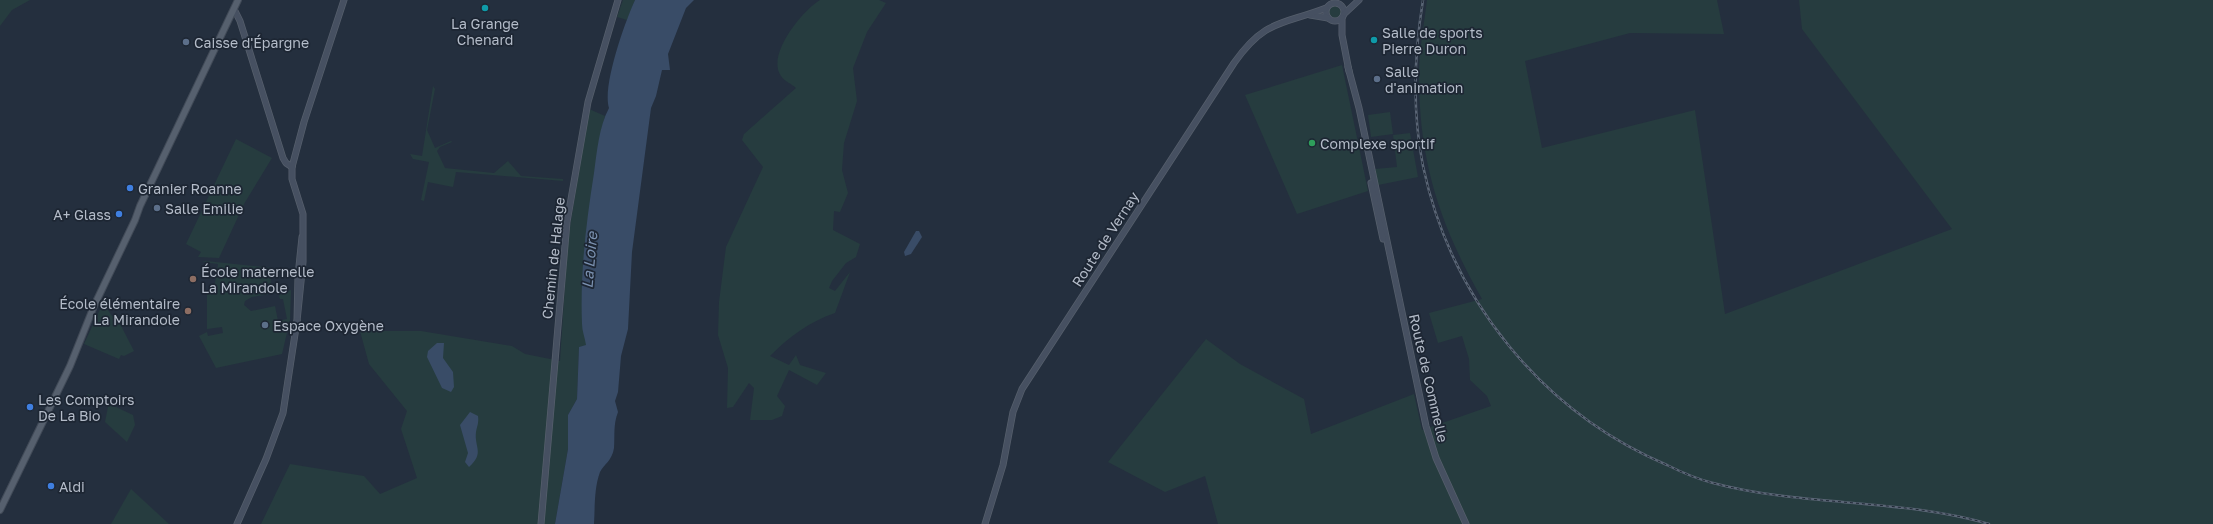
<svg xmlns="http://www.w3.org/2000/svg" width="2213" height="524" font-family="'Golos Text',sans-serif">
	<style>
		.green { fill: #263c3f }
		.water { fill: #394c67 }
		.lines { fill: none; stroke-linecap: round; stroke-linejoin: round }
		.secondary-casing { stroke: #565f6c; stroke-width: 7 }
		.primary-casing { stroke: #414a57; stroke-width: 8 }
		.secondary { stroke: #465061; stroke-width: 5.5 }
		.primary { stroke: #56606e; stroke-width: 6 }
		.rail-casing { stroke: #5a6575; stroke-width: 2.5 }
		.rail { stroke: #1d2633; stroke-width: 1; stroke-dasharray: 3; stroke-linecap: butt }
		.culture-dot { fill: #0f9aa8; stroke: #1d2633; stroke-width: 1.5 }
		.service-dot { fill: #5c6f8a; stroke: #1d2633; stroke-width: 1.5 }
		.leisure-dot { fill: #2e9e5b; stroke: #1d2633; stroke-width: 1.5 }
		.shop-dot { fill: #3f7fe0; stroke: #1d2633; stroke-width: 1.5 }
		.education-dot { fill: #8d6e63; stroke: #1d2633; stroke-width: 1.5 }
		.labels { text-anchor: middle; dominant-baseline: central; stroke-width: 3.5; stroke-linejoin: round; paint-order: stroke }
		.poi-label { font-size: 14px; fill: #b4bcc9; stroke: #1d2633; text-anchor: start }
		.street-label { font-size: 14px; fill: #b4bcc9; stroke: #1d2633 }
		.water-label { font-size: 15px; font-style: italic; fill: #7c92b1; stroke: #1d2633 }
	</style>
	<rect width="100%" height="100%" fill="#242f3e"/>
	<!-- green -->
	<g class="green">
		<path d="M0,0H30L12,10L0,26Z"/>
		<path d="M623,0H635L627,20L617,17Z"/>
		<path d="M820,0H879L886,3L867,32L853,68L857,101L844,143L842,170L848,193L840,212L834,211L833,230L860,244L856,257L846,263L832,281L829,288L835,291L850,272L835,313C809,322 790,336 770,356L789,365L796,355L800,365L826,373L817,385L789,370L777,396L785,406L782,416L772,420H750L754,388L749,383L733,407L727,408L728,368L718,335L719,302L726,247L763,167L742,140L744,134L796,88C792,84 784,81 781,76C766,55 802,11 820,0Z"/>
		<path d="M1427,0H1717L1724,34L1630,33L1525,61L1542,148L1695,110L1725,314L1952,229L1802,29L1799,0H2213V524H1218L1205,476L1165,492L1108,462L1206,339L1240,364L1304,399L1311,434L1414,394L1422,430L1491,406L1487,396L1470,380L1469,359L1462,336L1438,343L1429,313L1482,299C1440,225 1419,162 1419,76C1419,51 1424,25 1427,0Z"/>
		<circle cx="1334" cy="13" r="7"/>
		<path d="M1342,65L1368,191L1297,214L1245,95Z"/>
		<path d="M433,86L435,89L427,130L435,148L451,141L452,142L440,147L437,151L445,168L494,173L508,161L521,176L563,179V181L456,172L453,187L428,182L424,201L421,200L429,162L413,159L410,154L422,156Z"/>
		<path d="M589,109L605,116L599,141L586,346L579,347L577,399L568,415V449L555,524H261L290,464L364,476L380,494L417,478L401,429L407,411L369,364L360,331H421L512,346L525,354L560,361L568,239Z"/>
		<path d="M1390,112L1393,134L1371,137L1368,115Z"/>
		<path d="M1410,133L1418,177L1378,185L1375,169L1397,167L1393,135Z"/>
		<path d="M236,139L272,158L244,204L219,258L198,257L201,252L186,244Z"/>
		<path d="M206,261L274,268V274L271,276L270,294L252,297L245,301L244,305L251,311L275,306L278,321L287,319L283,299H280L279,296L282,292L291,290L290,320L282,354L216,368L199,336L207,332L208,336L223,333L222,327L207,329V291L214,289L218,264L202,262Z"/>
		<path d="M103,303L112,316L117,318L134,351L124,356L121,355L119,359L84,344Z"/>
		<path d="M88,394L133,415L135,425L127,442L105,422L108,407L86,397Z"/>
		<path d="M131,489L169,524H111Z"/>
	</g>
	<!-- water -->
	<g class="water">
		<path d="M635,0H694L686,8L668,54L670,70H662L656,96L651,108L632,252L628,329L621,356L618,392L615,401L618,412C613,425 615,435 614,448C612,461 604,464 600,472C594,488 595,508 594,524H555L568,449V415L577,399L579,347L586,345C585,338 582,331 582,324C580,274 586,223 594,173C597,151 599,127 609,108C602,86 625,22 635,0Z"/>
		<path d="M916,231H919L922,237L911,254L905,256L904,252Z"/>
		<path d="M437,343H444L443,358L453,372L454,387L451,392L442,388L427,357L428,351Z"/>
		<path d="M470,412L478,416C479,423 477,426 476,432C474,447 485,453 469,467L465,462L468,453L460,425Z"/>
	</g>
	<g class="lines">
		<defs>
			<g id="secondary">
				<circle cx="1335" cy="12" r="9"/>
				<path d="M234,9L240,21L283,158L286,163L292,167"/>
				<path d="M1344,14L1359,0"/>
				<path d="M1310,15L1328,18"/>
				<path d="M1342,18V35L1349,71"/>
				<path d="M1348,67L1359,108L1426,426L1436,458L1466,524"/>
				<path d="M1371,183L1383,239"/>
				<path d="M302,237L298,276L297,321L303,262V214L292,179V167L304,122L344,0"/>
				<path d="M237,524L266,459L283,413L297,321"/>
				<path d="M541,524L567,222L588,102L618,0"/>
				<path d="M985,524L1003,465L1013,412L1022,389L1234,63C1265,19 1282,25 1326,8"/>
			</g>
			<path id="primary" d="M0,510L70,366L94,306L135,220L140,206L238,0"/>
		</defs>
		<!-- secondary casing -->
		<use href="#secondary" class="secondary-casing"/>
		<!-- primary casing -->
		<use href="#primary" class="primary-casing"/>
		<!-- secondary -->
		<use href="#secondary" class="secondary"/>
		<!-- primary -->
		<use href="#primary" class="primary"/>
		<defs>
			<path id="rail" d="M1423,0C1414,55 1412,111 1423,166C1451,299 1542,412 1667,465C1681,472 1697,479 1713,483C1803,507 1900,498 1989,524"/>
		</defs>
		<!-- rail casing -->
		<use href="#rail" class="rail-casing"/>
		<!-- rail -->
		<use href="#rail" class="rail"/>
	</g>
	<!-- markers -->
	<g class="culture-dot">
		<circle cx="485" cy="8" r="4"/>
		<circle cx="1374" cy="40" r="4"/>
	</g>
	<g class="service-dot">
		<circle cx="186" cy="42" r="4"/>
		<circle cx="1377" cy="79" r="4"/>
		<circle cx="157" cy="208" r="4"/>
		<circle cx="265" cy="325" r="4"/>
	</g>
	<circle class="leisure-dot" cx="1312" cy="143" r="4"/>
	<g class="shop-dot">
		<circle cx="130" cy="188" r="4"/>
		<circle cx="119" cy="214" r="4"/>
		<circle cx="30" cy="407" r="4"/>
		<circle cx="51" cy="486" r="4"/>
	</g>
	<g class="education-dot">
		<circle cx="193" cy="279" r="4"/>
		<circle cx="188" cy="311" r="4"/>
	</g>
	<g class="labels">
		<!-- poi labels -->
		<g class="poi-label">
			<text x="485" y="23" text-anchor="middle">La Grange<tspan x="485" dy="16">Chenard</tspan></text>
			<text x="1382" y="32">Salle de sports<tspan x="1382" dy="16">Pierre Duron</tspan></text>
			<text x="194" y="42">Caisse d'Épargne</text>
			<text x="1385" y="71">Salle<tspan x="1385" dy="16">d'animation</tspan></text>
			<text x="1320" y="143">Complexe sportif</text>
			<text x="138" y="188">Granier Roanne</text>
			<text x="165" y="208">Salle Emilie</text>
			<text x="111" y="214" text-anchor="end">A+ Glass</text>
			<text x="201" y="271">École maternelle<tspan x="201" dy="16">La Mirandole</tspan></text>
			<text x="180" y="303" text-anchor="end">École élémentaire<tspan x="180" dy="16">La Mirandole</tspan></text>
			<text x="273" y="325">Espace Oxygène</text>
			<text x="38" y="399">Les Comptoirs<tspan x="38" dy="16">De La Bio</tspan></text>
			<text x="59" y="486">Aldi</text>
		</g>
		<!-- street labels -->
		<g class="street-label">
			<text transform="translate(1105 239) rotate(-57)">Route de Vernay</text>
			<text transform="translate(553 258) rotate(-84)">Chemin de Halage</text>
			<text transform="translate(1429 378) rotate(77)">Route de Commelle</text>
		</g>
		<!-- water labels -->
		<g class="water-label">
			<text transform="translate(589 260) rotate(-85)">La Loire</text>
		</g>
	</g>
</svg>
